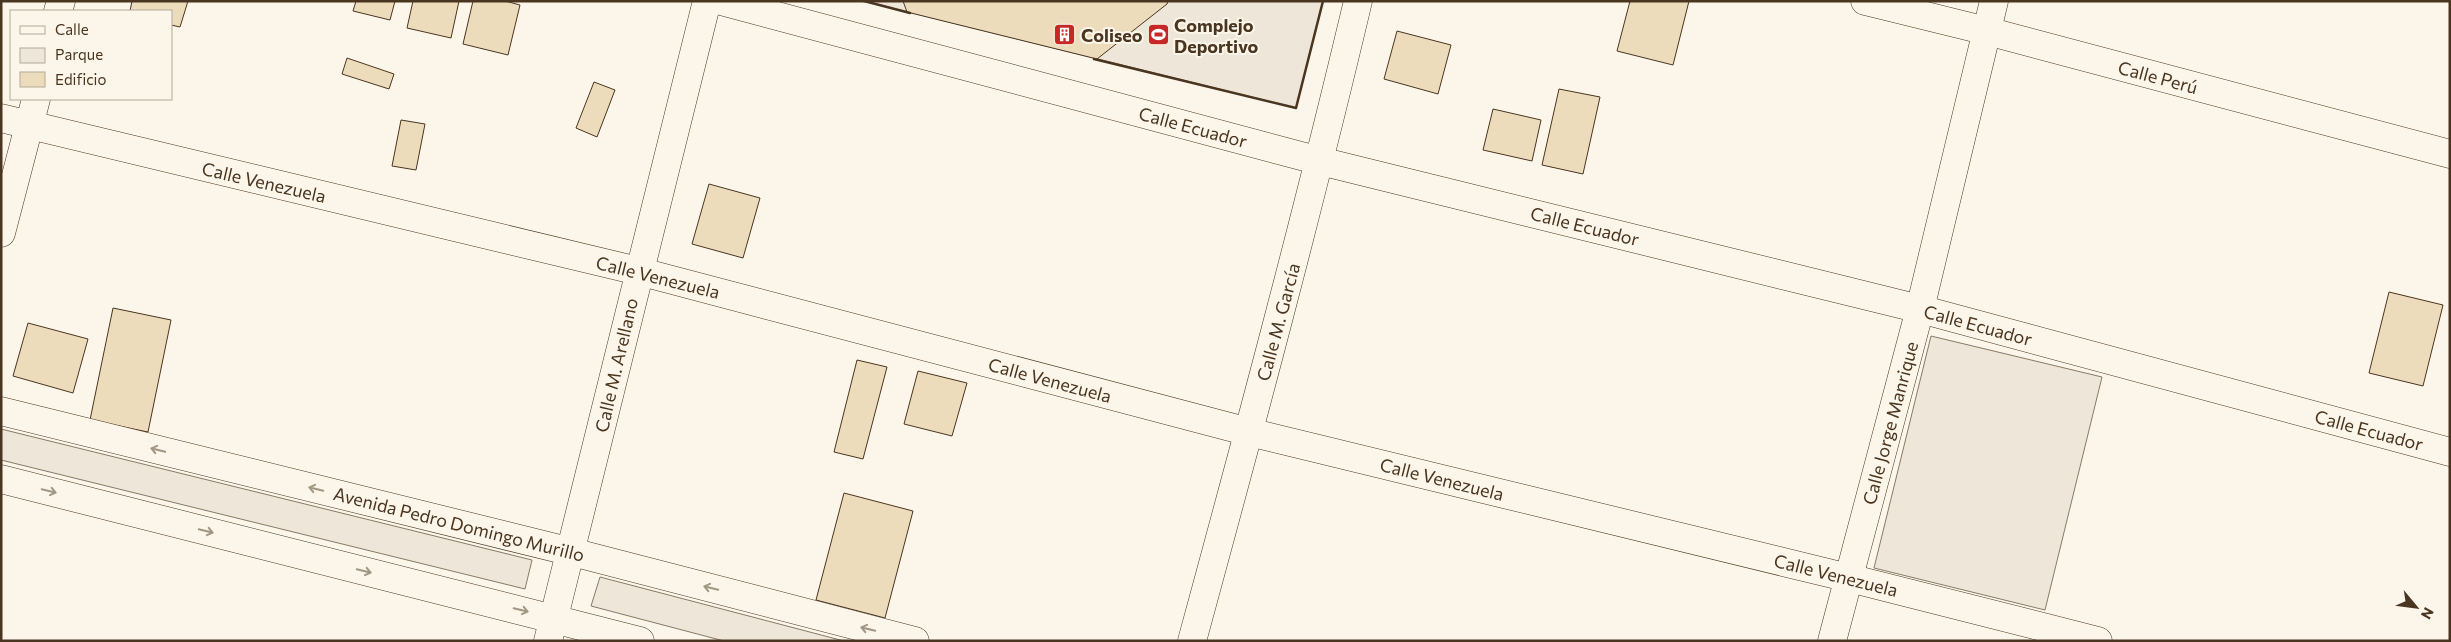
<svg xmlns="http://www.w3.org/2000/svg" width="2451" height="642" font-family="Commissioner,sans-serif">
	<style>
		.green { fill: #ede6d9; stroke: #887966 }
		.building { fill: #ecdcbc; stroke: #4a3520 }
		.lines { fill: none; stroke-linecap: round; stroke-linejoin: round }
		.minor-casing { stroke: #4a3520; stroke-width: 29 }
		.major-casing { stroke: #4a3520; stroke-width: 29 }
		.minor { stroke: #fbf6e9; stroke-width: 28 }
		.major { stroke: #fbf6e9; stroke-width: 28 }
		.wall { stroke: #4a3520; stroke-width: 2.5 }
		.oneway { stroke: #a29684 }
		.labels { text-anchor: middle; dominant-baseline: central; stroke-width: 4; stroke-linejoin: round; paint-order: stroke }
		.poi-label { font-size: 18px; font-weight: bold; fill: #4a3520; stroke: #fbf6e9; text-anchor: start }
		.street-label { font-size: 18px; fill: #4a3520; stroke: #fbf6e9 }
	</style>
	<rect width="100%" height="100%" fill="#fbf6e9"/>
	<!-- green -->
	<g class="green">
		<path d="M864,1H1323L1296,108Z"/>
		<path d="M1931,336L2102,377L2045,610L1874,568Z"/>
		<path d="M1,429L532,560L525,589L1,460Z"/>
		<path d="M600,577L844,641H724L591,606Z"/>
	</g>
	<!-- building -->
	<g class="building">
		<path d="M132,1H188L180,27L171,25V11H130Z"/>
		<path d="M356,1H395L390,20L353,11Z"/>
		<path d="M413,1H459L451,38L407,28Z"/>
		<path d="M473,1H505L520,5L508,55L463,44Z"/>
		<path d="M903,1H1168L1167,4L1097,59L907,12Z"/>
		<path d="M1630,1H1689L1673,65L1617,51Z"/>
		<path d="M1397,31L1451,45L1438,94L1384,79Z"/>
		<path d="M347,58L394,74L389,89L342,74Z"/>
		<path d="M594,82L615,90L597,137L576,128Z"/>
		<path d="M1559,89L1600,97L1583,174L1542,165Z"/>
		<path d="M1493,109L1541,120L1532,161L1483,150Z"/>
		<path d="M401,120L425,124L416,170L392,166Z"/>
		<path d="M709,184L760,198L743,258L692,244Z"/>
		<path d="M2389,292L2443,305L2423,386L2369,373Z"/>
		<path d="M113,308L171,320L148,432L90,420Z"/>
		<path d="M28,323L88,339L73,393L13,376Z"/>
		<path d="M857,360L887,367L863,459L834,452Z"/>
		<path d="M918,371L967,383L952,436L904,424Z"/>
		<path d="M844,493L913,511L885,618L816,600Z"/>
	</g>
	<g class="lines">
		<defs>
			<g id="minor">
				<path d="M721,1L1320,161L1920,309L2450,452"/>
				<path d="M1865,1L1987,31L2450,154"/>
				<path d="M58,11L61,1"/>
				<path d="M1,118L638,271L1249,432L1849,578L2098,641"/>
				<path d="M1,233L36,99"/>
				<path d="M548,641C602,428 652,214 707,1"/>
				<path d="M1192,641C1250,428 1307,216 1358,1"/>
				<path d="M1832,641L1920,309L1994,1"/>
			</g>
			<g id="major">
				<path d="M1,411L572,552L915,641"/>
				<path d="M1,479L640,641"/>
			</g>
		</defs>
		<!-- minor casing -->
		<use href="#minor" class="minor-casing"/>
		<!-- major casing -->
		<use href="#major" class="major-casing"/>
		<!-- minor -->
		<use href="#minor" class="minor"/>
		<!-- major -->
		<use href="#major" class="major"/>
		<!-- wall -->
		<g class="wall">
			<path d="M864,1L910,13"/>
			<path d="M1094,59L1296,108L1323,1"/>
		</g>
	</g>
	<!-- one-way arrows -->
	<defs><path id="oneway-shaft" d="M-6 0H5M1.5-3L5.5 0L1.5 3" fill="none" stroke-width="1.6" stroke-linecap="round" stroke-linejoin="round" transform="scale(1.25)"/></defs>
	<g class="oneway">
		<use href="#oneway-shaft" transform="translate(158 450) rotate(-166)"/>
		<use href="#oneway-shaft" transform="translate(316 489) rotate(-166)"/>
		<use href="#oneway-shaft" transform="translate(49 491) rotate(14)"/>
		<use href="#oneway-shaft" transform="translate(206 531) rotate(14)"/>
		<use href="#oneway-shaft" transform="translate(364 571) rotate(14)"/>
		<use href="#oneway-shaft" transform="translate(711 588) rotate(-166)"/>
		<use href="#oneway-shaft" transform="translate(521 610) rotate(14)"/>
		<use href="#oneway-shaft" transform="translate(868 629) rotate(-166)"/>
	</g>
	<!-- icons -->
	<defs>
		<symbol id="building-square" viewBox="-11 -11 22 22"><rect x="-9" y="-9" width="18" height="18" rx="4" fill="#c62828" stroke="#fbf6e9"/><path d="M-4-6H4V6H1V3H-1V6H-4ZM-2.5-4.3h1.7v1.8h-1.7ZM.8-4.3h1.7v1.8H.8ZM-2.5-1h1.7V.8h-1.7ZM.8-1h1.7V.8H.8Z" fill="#fff"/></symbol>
		<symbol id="stadium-square" viewBox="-11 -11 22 22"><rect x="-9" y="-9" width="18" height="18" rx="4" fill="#c62828" stroke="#fbf6e9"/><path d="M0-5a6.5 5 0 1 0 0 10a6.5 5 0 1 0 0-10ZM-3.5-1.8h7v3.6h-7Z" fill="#fff"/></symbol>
	</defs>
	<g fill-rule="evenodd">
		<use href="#building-square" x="1052" y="22" width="25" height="25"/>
		<use href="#stadium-square" x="1146" y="22" width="25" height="25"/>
	</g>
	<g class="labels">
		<!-- poi labels -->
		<g class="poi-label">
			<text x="1174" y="25">Complejo<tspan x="1174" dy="21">Deportivo</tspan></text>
			<text x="1081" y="35">Coliseo</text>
		</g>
		<!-- street labels -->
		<g class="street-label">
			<text transform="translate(2158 77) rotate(15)">Calle Perú</text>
			<text transform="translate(1193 127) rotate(15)">Calle Ecuador</text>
			<text transform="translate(264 182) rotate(13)">Calle Venezuela</text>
			<text transform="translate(1585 226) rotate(14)">Calle Ecuador</text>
			<text transform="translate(658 277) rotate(14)">Calle Venezuela</text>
			<text transform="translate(1278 322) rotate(-75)">Calle M. García</text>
			<text transform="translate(1978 325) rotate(15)">Calle Ecuador</text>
			<text transform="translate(616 365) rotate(-77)">Calle M. Arellano</text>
			<text transform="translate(1050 380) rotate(15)">Calle Venezuela</text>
			<text transform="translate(1890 423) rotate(-75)">Calle Jorge Manrique</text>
			<text transform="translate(2369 430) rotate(15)">Calle Ecuador</text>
			<text transform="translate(1442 479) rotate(14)">Calle Venezuela</text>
			<text transform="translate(459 524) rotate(14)">Avenida Pedro Domingo Murillo</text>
			<text transform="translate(1836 575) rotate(14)">Calle Venezuela</text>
		</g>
	</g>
	<!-- border -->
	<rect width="2451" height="642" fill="none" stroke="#4a3520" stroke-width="5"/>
	<!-- legend -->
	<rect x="10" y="10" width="162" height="90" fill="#fbf6e9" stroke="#b4a999"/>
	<rect x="20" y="26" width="25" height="8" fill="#fbf6e9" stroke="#b4a999"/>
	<text x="55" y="35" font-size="15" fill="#4a3520">Calle</text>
	<rect x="20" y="48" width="25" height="15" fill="#ede6d9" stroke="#b4a999"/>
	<text x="55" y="60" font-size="15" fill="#4a3520">Parque</text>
	<rect x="20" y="72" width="25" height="15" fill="#ecdcbc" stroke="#b4a999"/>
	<text x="55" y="85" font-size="15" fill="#4a3520">Edificio</text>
	<!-- north arrow -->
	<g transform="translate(2416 607) rotate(119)" stroke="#fbf6e9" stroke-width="4" paint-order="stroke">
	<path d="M0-4L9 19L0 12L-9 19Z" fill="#4a3520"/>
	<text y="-8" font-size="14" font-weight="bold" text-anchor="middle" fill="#4a3520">N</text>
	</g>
</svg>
